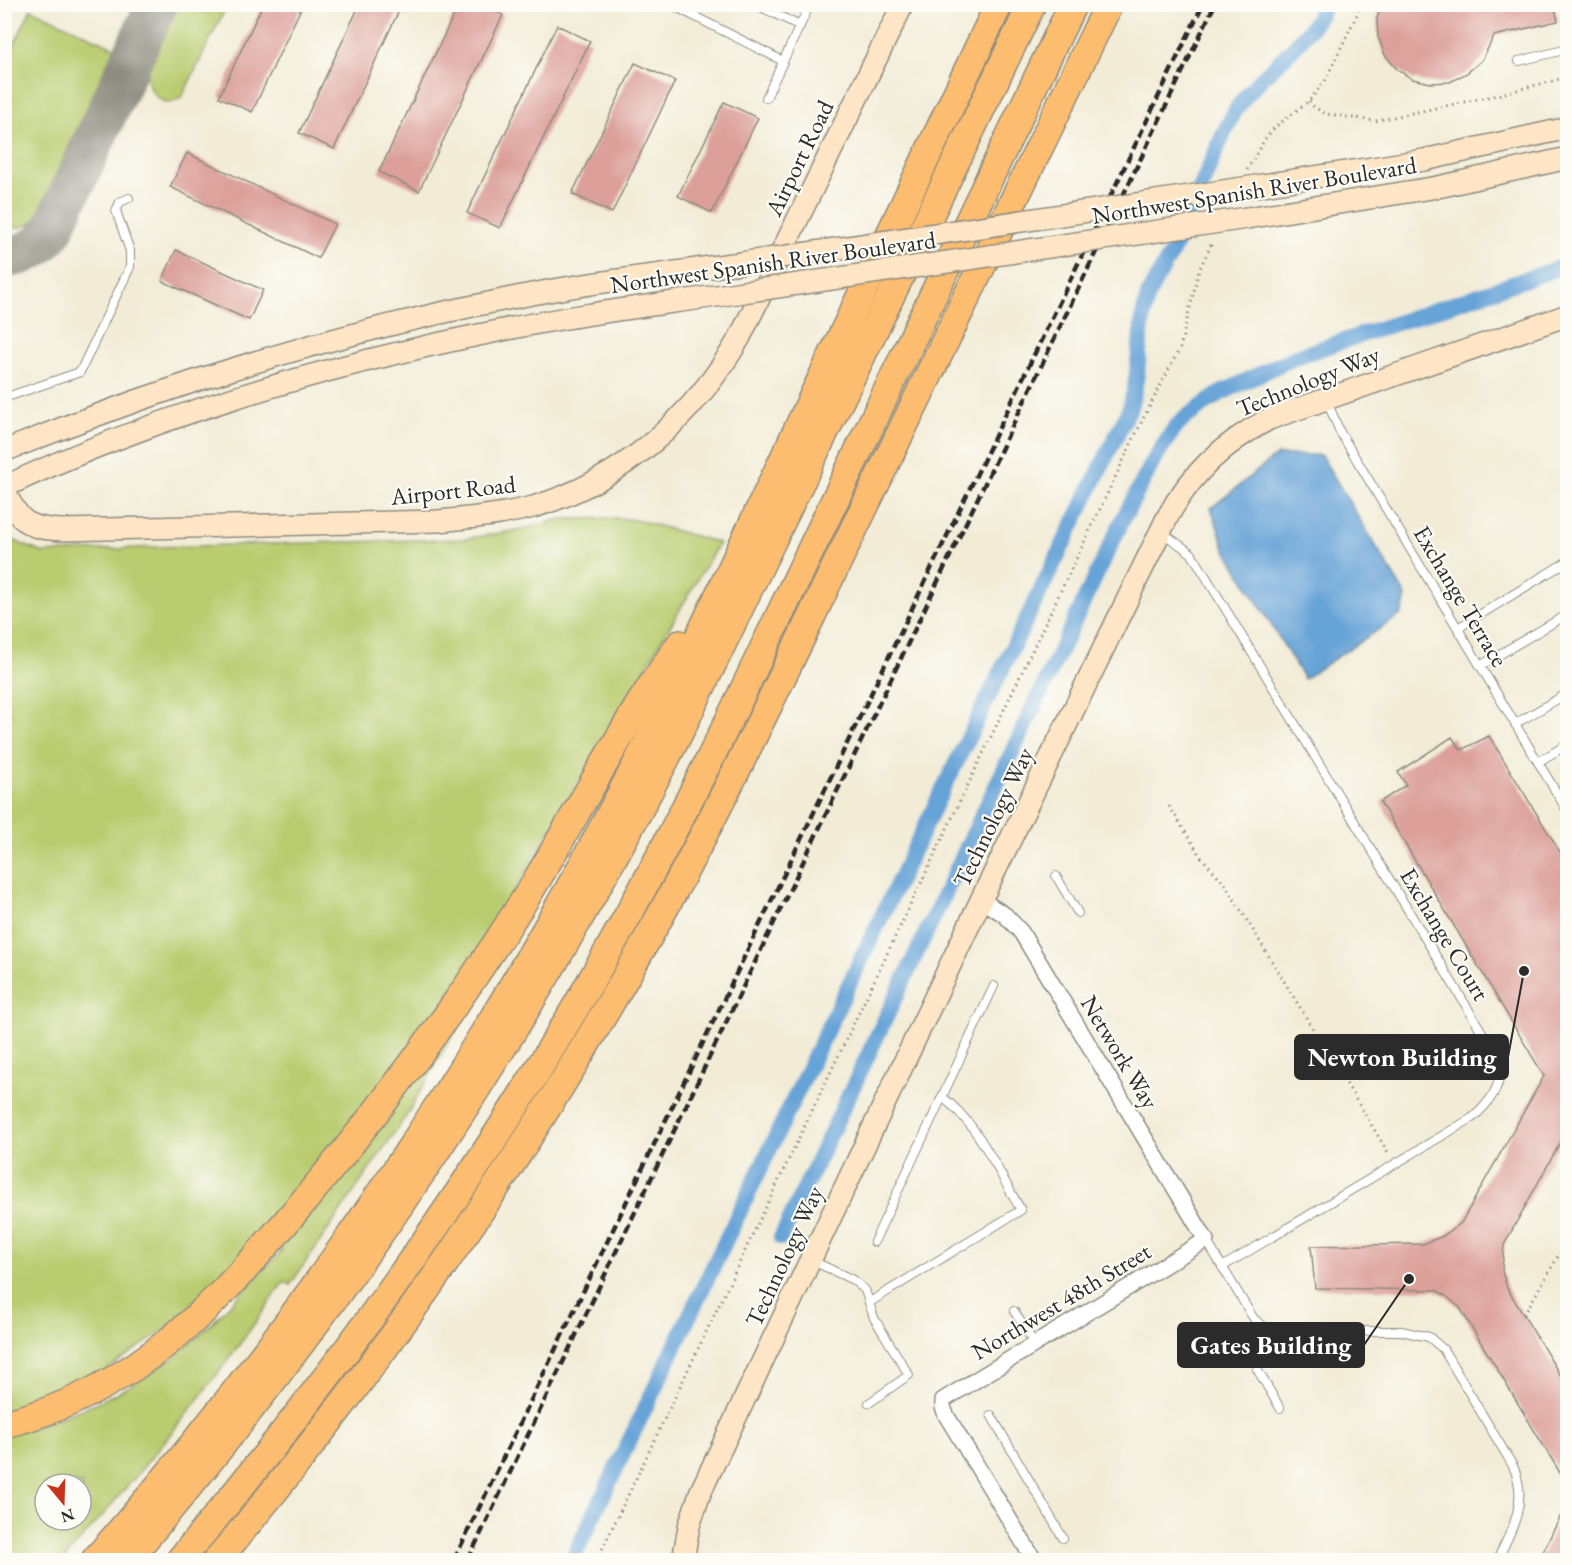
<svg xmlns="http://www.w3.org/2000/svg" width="1572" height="1565" font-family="'EB Garamond',serif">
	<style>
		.green { fill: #b9cc70; stroke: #727c4e; stroke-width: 1.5; fill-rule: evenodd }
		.water { fill: #66a3d7; stroke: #486781; stroke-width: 1.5 }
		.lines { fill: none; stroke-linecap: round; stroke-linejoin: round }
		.canal { stroke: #66a3d7; stroke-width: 16 }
		.taxiway { stroke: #8e8c81; stroke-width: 42 }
		.building { fill: #dc9f99 }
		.lane-casing { stroke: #8e8c81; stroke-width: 10 }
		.street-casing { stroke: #8e8c81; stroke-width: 18 }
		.secondary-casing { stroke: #8e8c81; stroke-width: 24 }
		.highway-casing { stroke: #8e8c81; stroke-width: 30 }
		.path { stroke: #8e8c81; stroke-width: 3; stroke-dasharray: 1.5 4.5; stroke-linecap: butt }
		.lane { stroke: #fff; stroke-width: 8 }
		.street { stroke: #fff; stroke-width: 15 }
		.secondary { stroke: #fee5c5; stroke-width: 21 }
		.highway { stroke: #fcbd6f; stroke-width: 27 }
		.rail { stroke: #2b2b2b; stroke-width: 4.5; stroke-dasharray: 9 4.5; stroke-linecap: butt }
		.secondary-bridge-casing { stroke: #8e8c81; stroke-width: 24; stroke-linecap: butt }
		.secondary-bridge { stroke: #fee5c5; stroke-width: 21 }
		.labels { text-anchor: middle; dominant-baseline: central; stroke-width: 4.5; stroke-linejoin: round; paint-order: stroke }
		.street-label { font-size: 24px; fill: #2b2b2b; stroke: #fdfcf7 }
		.leader { fill: none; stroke: #2b2b2b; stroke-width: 2 }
		.callout-dot { fill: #2b2b2b; stroke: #fdfcf7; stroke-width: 2 }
		.callout { fill: #2b2b2b; stroke: #2b2b2b; stroke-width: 2 }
		.callout-label { font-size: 26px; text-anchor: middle; font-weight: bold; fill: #fff }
	</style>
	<rect width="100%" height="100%" fill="#fdfcf7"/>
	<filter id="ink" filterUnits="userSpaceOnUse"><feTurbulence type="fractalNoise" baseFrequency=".0167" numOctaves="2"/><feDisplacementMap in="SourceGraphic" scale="12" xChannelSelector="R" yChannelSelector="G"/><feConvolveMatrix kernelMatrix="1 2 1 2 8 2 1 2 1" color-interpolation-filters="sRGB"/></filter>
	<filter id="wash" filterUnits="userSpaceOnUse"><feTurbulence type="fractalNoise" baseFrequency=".008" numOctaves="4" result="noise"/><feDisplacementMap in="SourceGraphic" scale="24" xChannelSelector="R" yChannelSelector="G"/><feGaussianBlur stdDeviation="1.35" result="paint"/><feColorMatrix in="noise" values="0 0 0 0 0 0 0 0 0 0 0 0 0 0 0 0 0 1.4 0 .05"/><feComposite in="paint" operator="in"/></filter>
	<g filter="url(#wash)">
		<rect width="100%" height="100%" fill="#f2ecd7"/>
		<!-- green -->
		<g class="green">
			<path d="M175,4L227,5L182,97C175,102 169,105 161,100C128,78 162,30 175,4Z"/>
			<path d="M31,9L120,50L43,213C33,224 19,231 4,226L5,64Z"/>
			<path d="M620,518L641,521L719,543L468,970L311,1178L190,1312L89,1382L4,1413V535L19,543L43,553L154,547L465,539L513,531L562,519Z"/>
			<path d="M481,986L406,1116L290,1285L284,1281C218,1379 142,1472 63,1560H5L4,1436C83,1412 144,1388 205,1330C231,1305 255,1277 282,1251L275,1244ZM45,1484H81V1520H45Z"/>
		</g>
		<!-- water -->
		<path class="water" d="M1277,455H1321L1406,596L1402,614L1304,679L1225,549L1211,508Z"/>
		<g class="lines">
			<!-- canal -->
			<g class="canal">
				<path d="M781,1238L1122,521L1154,460L1174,429L1185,418L1219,394L1293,358L1568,265"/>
				<path d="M572,1560L929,818L1129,410C1140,377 1138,341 1145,306C1149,287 1162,271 1171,254C1187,221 1201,187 1215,153C1222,138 1228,122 1237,108C1262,70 1306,47 1325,4"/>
			</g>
			<!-- taxiway -->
			<path class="taxiway" d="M4,257C25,256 40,247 52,231L157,4"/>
		</g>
		<g id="blocks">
			<!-- building -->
			<g class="building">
				<path d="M263,4H303L252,112L219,97Z"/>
				<path d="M360,4H402L334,149L299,133Z"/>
				<path d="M459,4H481L503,15L419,191L379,172Z"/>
				<path d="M1381,4H1489L1490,8L1504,4H1554L1558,21L1494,36L1482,60L1467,73L1450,82L1431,83L1412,79L1397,69L1385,55L1378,37L1377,19Z"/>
				<path d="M557,25L590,41L500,228L467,213Z"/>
				<path d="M635,63L675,81L612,213L572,194Z"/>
				<path d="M724,102L758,118L712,213L678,196Z"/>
				<path d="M187,153L335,224L318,258L170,187Z"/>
				<path d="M176,250L263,290L249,320L162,281Z"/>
				<path d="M1489,736L1568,865V1128L1504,1245L1502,1271L1507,1288L1568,1388V1486L1460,1308L1446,1296L1436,1290L1315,1288L1311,1246L1423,1244L1443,1236L1461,1223L1544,1076L1380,802L1406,785L1398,772L1452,737L1461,750Z"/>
				<path d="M1568,1501V1560H1539Z"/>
			</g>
		</g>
	</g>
	<g filter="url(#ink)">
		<use href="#blocks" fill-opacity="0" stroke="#8e8c81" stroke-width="1.5"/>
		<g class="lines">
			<defs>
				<g id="lane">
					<path d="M670,4L783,61"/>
					<path d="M755,4L800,26"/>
					<path d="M1519,61L1568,49"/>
					<path d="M766,98L810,4"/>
					<path d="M4,398L80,372L130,267V251L116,211L120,202L129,198"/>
					<path d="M1326,399L1340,432L1568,812"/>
					<path d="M1163,533L1191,553L1197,562L1485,1037C1490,1045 1496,1054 1499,1063C1504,1085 1487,1106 1472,1118L1222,1267"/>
					<path d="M1458,628L1568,561"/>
					<path d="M1480,666L1568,614"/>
					<path d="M1515,724L1568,693"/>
					<path d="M1538,762L1568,744"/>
					<path d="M1056,876L1078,913"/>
					<path d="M1206,1240L1254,1319L1267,1329L1280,1331H1401L1429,1337L1443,1349L1513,1466C1529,1500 1512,1531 1497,1560"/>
					<path d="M874,1242L994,986"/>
					<path d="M811,1260L853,1280L865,1290L874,1318L909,1375L869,1403"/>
					<path d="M870,1302L1021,1210C998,1172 979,1124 942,1097"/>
					<path d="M1014,1311L1034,1343"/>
					<path d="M1257,1369L1280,1408"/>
					<path d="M991,1415L1063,1538"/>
				</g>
				<path id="street" d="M981,900L1005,915L1021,932L1206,1240L943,1400V1407L946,1415L1034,1560"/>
				<g id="secondary">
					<path d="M1263,185L1424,160L1568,128"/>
					<path d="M1247,218L1438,187L1568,158"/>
					<path d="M4,451C167,385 334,333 507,299C584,283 662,274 740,263"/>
					<path d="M4,487C161,413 329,365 498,331C573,315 648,306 723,295"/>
					<path d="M4,490C19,522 28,529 63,530L438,521C470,518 502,515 533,507C622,481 694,417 740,337L903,4"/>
					<path d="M683,1560L689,1526L700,1493L981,900L1167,518C1190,474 1225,442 1269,419L1568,315"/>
				</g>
				<g id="highway">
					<path d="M4,1424C139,1392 219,1301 304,1201C384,1106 457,1006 523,902C563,839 597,773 636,710C650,687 665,666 680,644"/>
					<path d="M95,1560C320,1306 507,1020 661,717L999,4"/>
					<path d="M127,1560C345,1306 531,1027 682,727L1032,4"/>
					<path d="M180,1560C325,1388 459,1205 574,1010C631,914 683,814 732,714L1073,4"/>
					<path d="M217,1560C382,1366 528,1152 653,929C722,805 782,677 844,549C932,368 1021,186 1109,4"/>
				</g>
			</defs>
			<!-- lane casing -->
			<use href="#lane" class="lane-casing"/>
			<!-- street casing -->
			<use href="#street" class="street-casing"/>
			<!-- secondary casing -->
			<use href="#secondary" class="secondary-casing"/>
			<!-- highway casing -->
			<use href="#highway" class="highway-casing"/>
			<!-- path -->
			<g class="path">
				<path d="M1309,101L1314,107L1326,114L1375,121L1497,95L1568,77"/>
				<path d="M1247,170L1265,139L1274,128L1309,101L1325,81L1362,4"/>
				<path d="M1169,806L1201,857L1225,884L1389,1154"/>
				<path d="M1524,1315L1568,1239"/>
				<path d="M597,1560L1144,417L1180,348L1199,270L1213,241"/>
			</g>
			<!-- lane -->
			<use href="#lane" class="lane"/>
			<!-- street -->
			<use href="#street" class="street"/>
			<!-- secondary -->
			<use href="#secondary" class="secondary"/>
			<!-- highway -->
			<use href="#highway" class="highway"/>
			<!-- rail -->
			<g class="rail">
				<path d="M454,1560L1203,4"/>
				<path d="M468,1560L1215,4"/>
			</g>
			<defs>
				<g id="secondary-bridge">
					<path d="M740,263L1263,185"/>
					<path d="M723,295L1247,218"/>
				</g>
			</defs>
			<!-- secondary-bridge casing -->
			<use href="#secondary-bridge" class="secondary-bridge-casing"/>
			<!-- secondary-bridge -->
			<use href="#secondary-bridge" class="secondary-bridge"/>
		</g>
	</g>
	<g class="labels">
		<!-- street labels -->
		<g class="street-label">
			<text transform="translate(799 158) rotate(-64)">Airport Road</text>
			<text transform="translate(1254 190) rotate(-9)">Northwest Spanish River Boulevard</text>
			<text transform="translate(773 262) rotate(-8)">Northwest Spanish River Boulevard</text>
			<text transform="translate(1308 381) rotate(-22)">Technology Way</text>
			<text transform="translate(453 490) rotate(-6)">Airport Road</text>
			<text transform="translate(1461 596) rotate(59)">Exchange Terrace</text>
			<text transform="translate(993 817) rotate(-64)">Technology Way</text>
			<text transform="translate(1445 934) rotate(59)">Exchange Court</text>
			<text transform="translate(1120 1052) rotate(59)">Network Way</text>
			<text transform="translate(784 1256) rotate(-65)">Technology Way</text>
			<text transform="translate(1061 1301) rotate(-31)">Northwest 48th Street</text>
		</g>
	</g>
	<!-- callouts -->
	<path class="leader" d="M1524 971L1508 1057M1409 1279L1364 1345"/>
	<g class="callout-dot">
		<circle cx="1524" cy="971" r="6"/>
		<circle cx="1409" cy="1279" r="6"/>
	</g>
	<g class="callout">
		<rect x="1295" y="1035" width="213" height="44" rx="6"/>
		<rect x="1178" y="1323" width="186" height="44" rx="6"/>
	</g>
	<g class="callout-label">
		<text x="1402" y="1066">Newton Building</text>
		<text x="1271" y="1354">Gates Building</text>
	</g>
	<!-- margin -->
	<rect width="1572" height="1565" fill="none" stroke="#fdfcf7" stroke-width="24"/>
	<!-- north arrow -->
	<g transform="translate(63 1502) rotate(161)"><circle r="28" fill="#fdfcf7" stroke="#a9a8a5" stroke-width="1.5"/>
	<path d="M0-4.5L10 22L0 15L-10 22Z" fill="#c8321e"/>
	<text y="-9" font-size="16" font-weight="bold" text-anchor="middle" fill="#2b2b2b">N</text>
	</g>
</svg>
